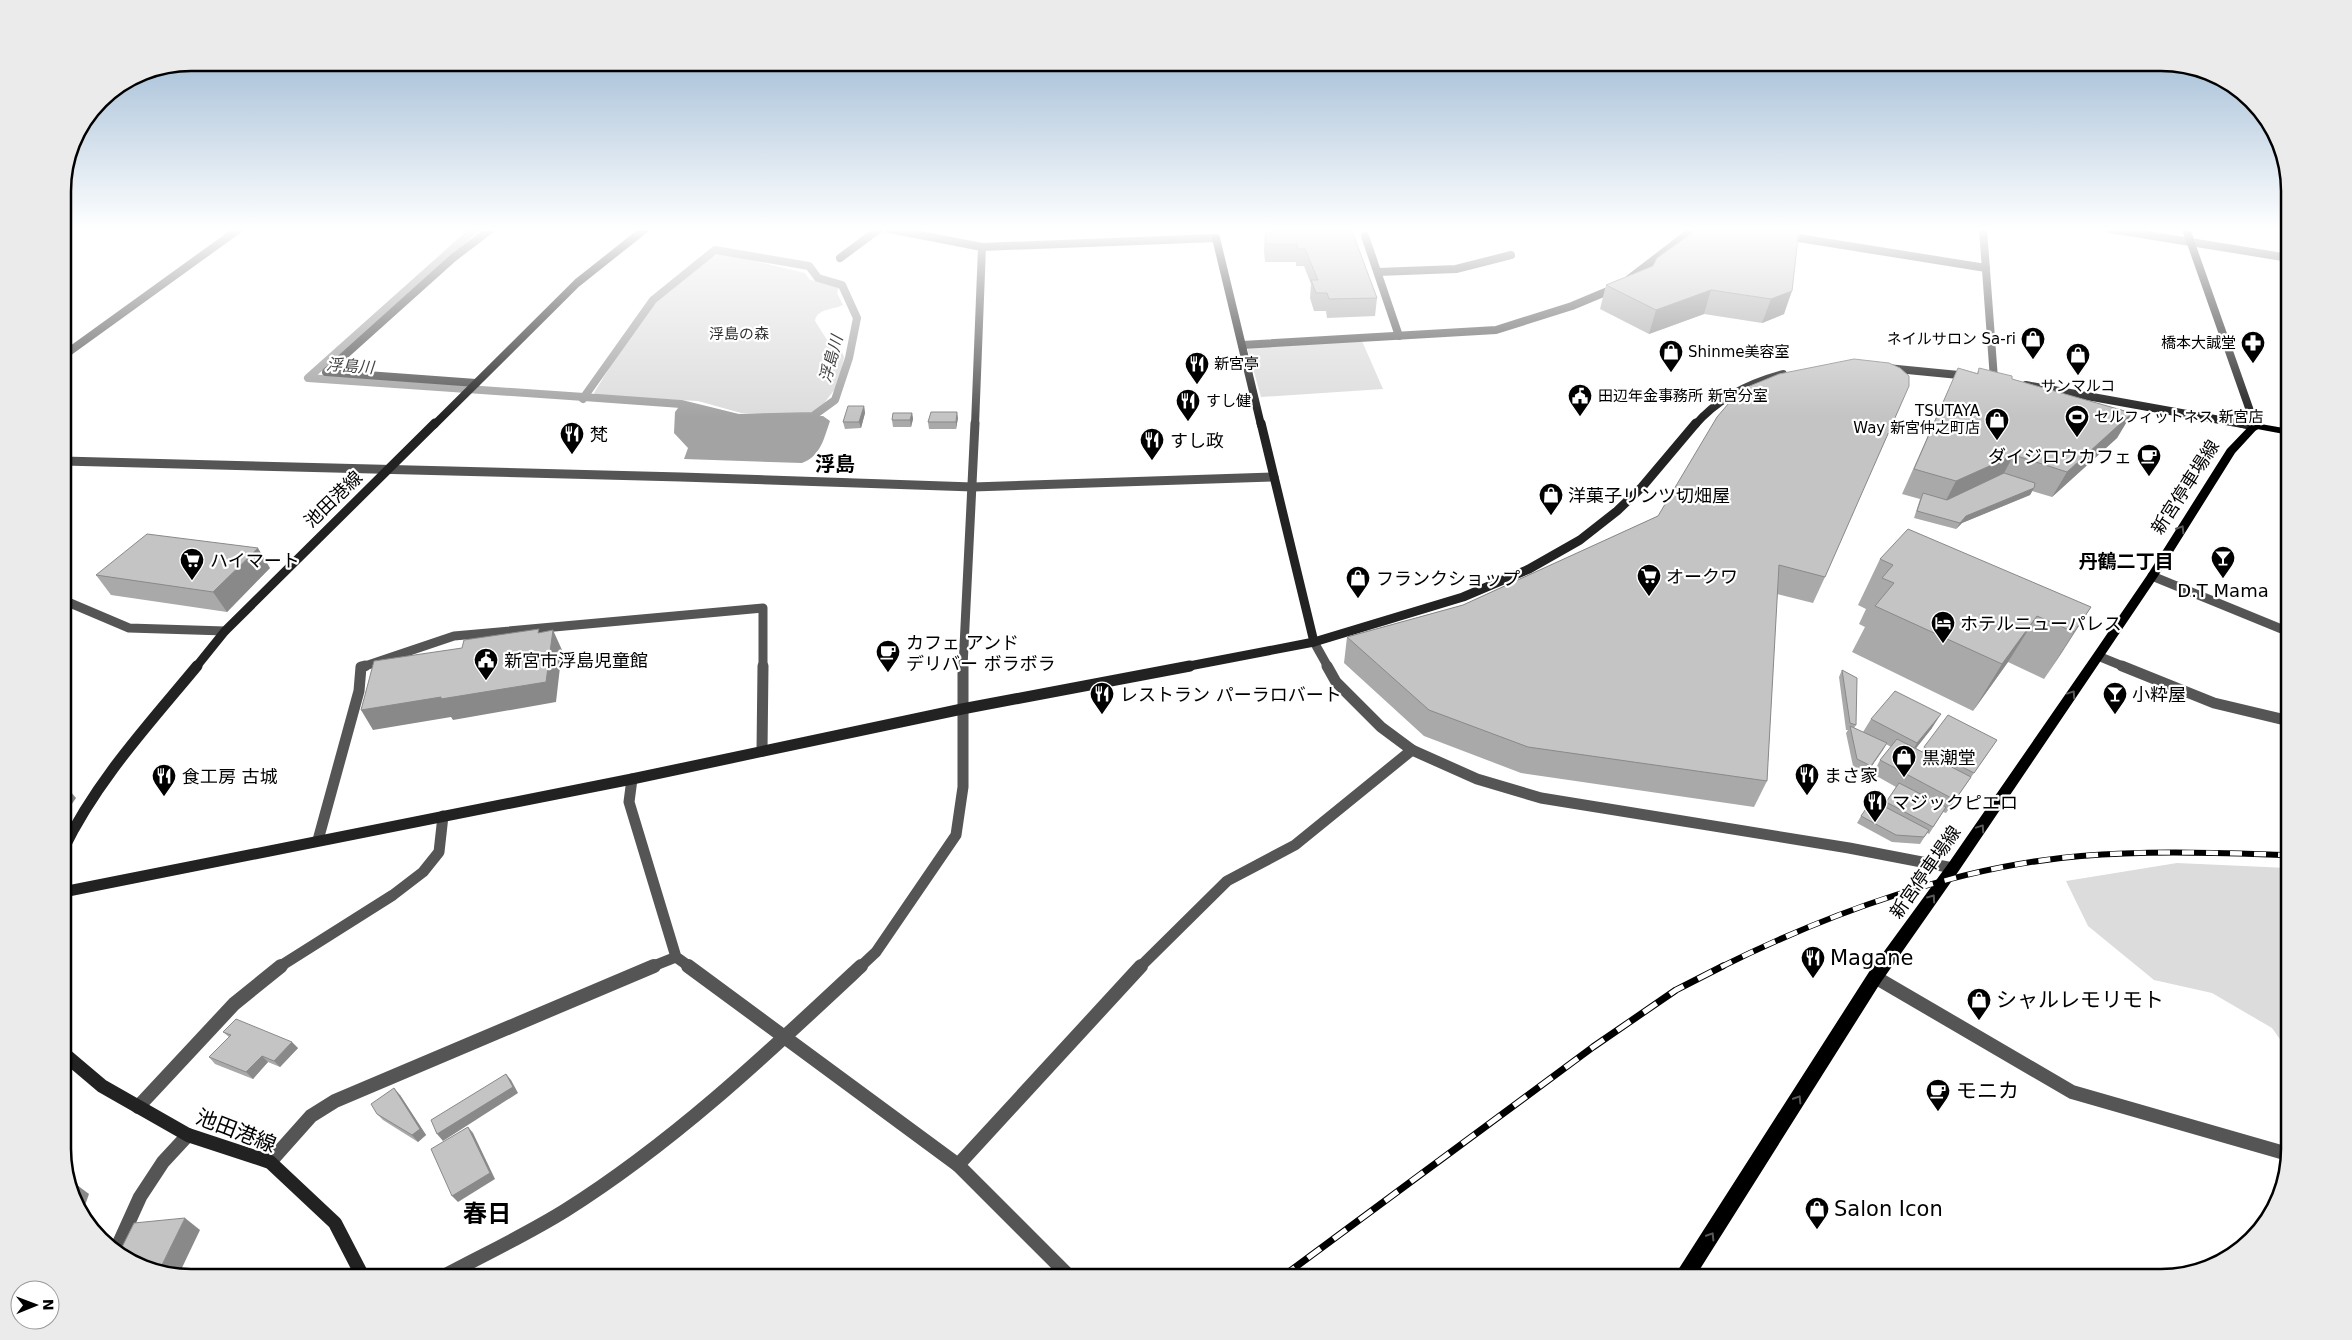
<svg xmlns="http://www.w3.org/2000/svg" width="2352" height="1340" font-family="'DejaVu Sans','Noto Sans JP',sans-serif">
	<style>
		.green { fill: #dcdcdc }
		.water { fill: #a3a3a3 }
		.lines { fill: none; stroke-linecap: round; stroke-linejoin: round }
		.stream { stroke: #a3a3a3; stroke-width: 8 }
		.street-far3 { stroke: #555; stroke-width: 8 }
		.street-far2 { stroke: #555; stroke-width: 9 }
		.street-far1 { stroke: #555; stroke-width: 11 }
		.street { stroke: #555; stroke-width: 14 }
		.secondary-far3 { stroke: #222; stroke-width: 8 }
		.secondary-far2 { stroke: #222; stroke-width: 9 }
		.secondary-far1 { stroke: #222; stroke-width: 11 }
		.secondary { stroke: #222; stroke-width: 14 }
		.primary { fill: #000; fill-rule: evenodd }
		.rail-far1-casing { stroke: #000; stroke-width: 6 }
		.rail-casing { stroke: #000; stroke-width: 7 }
		.rail-far1 { stroke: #fff; stroke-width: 4.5; stroke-dasharray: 12; stroke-linecap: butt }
		.rail { stroke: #fff; stroke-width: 5; stroke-dasharray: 16; stroke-linecap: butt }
		.wall { fill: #a9a9a9 }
		.shaded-wall { fill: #898989 }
		.building { fill: #c4c4c4; stroke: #898989 }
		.oneway { stroke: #595959 }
		.labels { text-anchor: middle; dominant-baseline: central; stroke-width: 4.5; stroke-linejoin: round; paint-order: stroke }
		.far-park-label { font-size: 15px; fill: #333; stroke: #fff }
		.far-poi-label { font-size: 15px; fill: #000; stroke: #fff; text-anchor: start }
		.far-water-label { font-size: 16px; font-style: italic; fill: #444; stroke: #fff }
		.poi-label { font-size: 18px; fill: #000; stroke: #fff; text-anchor: start }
		.street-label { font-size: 18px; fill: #000; stroke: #fff }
		.neighbourhood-label { font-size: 19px; font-weight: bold; fill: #000; stroke: #fff }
		.quarter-label { font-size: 20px; font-weight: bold; fill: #000; stroke: #fff }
		.near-poi-label { font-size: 21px; fill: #000; stroke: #fff; text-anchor: start }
		.near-street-label { font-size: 21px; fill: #000; stroke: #fff }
		.near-quarter-label { font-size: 24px; font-weight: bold; fill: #000; stroke: #fff }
		.rim { fill: none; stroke: #000; stroke-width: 2.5 }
	</style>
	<rect width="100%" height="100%" fill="#fff"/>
	<!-- green -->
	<g class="green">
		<path d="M718,255H730L805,273L810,280L833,284L839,287L837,293L843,305C834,310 817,308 815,321L829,343L841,350L844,357L838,385L819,410L806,414L785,415L741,413L698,401L600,396L594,393C618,355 642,312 676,282C687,273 700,265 711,257Z"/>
		<path d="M1362,341L1383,389L1261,397L1247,347Z"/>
		<path d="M2177,863L2289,868V1052L2272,1028L2212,993L2154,980L2088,926L2066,881Z"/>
	</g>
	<!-- water -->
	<path class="water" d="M681,404L738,418L823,416L830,421C824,438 821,456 802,463L684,459L688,448L674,433L675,412Z"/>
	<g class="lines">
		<!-- stream -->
		<g class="stream">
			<path d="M475,229L308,378L584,397"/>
			<path d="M715,250L809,266L818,278L842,285L857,318L849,358L835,400L813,416L738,418L681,404L584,397L653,300Z"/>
			<path d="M583,399L584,397"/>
		</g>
		<!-- street-far3 -->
		<g class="street-far3">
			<path d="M889,229L982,247L1216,238"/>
			<path d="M1983,229L1994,379"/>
			<path d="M2110,229L2289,258"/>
			<path d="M1365,236L1399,336"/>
			<path d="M1786,236L1986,268"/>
			<path d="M840,258L879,229"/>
			<path d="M1378,272L1456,269L1511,255"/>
			<path d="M1629,279L1694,229"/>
			<path d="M1242,345L1496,330L1572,306L1615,288"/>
			<path d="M63,356L239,229"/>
			<path d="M476,383L326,372L453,258L491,229"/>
			<path d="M975,425L982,247"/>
		</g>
		<!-- street-far2 -->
		<g class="street-far2">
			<path d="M63,461L681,477L973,487L1274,477"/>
			<path d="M2152,576L2289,632"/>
			<path d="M63,600L129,628L225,631"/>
			<path d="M1314,642L1328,667"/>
			<path d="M2098,656L2125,667"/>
			<path d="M362,667L454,636L763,608V667"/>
			<path d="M963,667L975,423"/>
		</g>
		<!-- street-far1 -->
		<g class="street-far1">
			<path d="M1327,666L1336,682L1381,727L1412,750L1477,779L1541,798L1849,848L1953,868"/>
			<path d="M2122,666L2214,703L2289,721"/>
			<path d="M762,751L763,666"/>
			<path d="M632,779L629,802L676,957L690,967"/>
			<path d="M318,840L359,691L361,667L365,666"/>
			<path d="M279,967L393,895L423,872L439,852L443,816"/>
			<path d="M651,967L676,957"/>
			<path d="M860,967L876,952L956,835L963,787V666"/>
			<path d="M1140,967L1227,881L1295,845L1412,750"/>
		</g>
		<!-- street -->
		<g class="street">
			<path d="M688,966L958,1165L1070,1277"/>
			<path d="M1875,977L2072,1092L2288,1154"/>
			<path d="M138,1107L234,1004L281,966"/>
			<path d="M270,1162L311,1116L335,1101L654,966"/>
			<path d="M958,1165L1141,966"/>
			<path d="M116,1250L140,1197L163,1162L188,1135"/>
			<path d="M442,1277C483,1255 526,1235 566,1210C674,1142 768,1053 861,966"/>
		</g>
		<!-- secondary-far3 -->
		<g class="secondary-far3">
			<path d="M2186,229L2255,425"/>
			<path d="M1216,238L1261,425"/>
			<path d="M1887,368L1969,376"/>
			<path d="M2026,385L2248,425"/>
			<path d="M434,425L577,283L645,229"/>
			<path d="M1695,425C1718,398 1749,383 1783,374"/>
		</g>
		<!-- secondary-far2 -->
		<g class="secondary-far2">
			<path d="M1261,423L1314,642"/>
			<path d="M2241,423L2255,426L2254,423"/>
			<path d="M196,667L225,631L435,423"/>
			<path d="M1184,667L1314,642L1463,597L1529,569L1580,540L1617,511L1642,487L1696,423"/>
		</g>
		<!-- secondary-far1 -->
		<g class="secondary-far1">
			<path d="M63,850C96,781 149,724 197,666"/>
			<path d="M63,892L632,779L962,709L1190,666"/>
		</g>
		<!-- secondary -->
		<path class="secondary" d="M63,1053L102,1086L188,1135L270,1162L335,1223L363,1277"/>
		<!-- primary -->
		<path class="primary" d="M2255,423L2289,429V435L2257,429L2235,453L2158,576L2102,659L1958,872L1881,982L1695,1277H1676L1678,1270L1869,972L1948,864L2094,653L2148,574L2227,449L2251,424Z"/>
		<defs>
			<path id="rail-far1" d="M1721,967C1829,913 1959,866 2081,856C2150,850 2220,853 2289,855"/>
			<path id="rail" d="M1282,1277L1593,1047L1676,990L1723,966"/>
		</defs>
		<!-- rail-far1 casing -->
		<use href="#rail-far1" class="rail-far1-casing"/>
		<!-- rail casing -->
		<use href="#rail" class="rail-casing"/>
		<!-- rail-far1 -->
		<use href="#rail-far1" class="rail-far1"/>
		<!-- rail -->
		<use href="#rail" class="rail"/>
	</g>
	<!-- wall -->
	<g class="wall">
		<path d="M1269,229H1309L1310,231L1377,298L1375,316L1327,318L1326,311H1314L1310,298L1311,284L1304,266H1296V262H1265L1264,251L1265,233H1268Z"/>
		<path d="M1692,229H1799L1784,314L1762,323L1704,314L1649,334L1600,309L1606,285L1653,266L1691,234Z"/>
		<path d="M1958,368L1977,373L1979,368L2012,379L2132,413L2117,438L2052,497L2032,491L2030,495L1962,523L1956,529L1914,518L1920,499L1902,494L1947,393Z"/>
		<path d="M864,406L865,413L861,428L845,429L843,422Z"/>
		<path d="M912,413L913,419L911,427H893L892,420Z"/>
		<path d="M958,418L956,429H929L928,422Z"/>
		<path d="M1658,516L1825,577L1813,603L1777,594L1767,781L1754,807L1521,773L1424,736L1344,663L1347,637L1463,605Z"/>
		<path d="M1880,559L2091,607L2044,679L2008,662L1973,711L1852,652L1865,627L1859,624L1866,609L1858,605Z"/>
		<path d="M270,568L227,612L111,595L96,575Z"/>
		<path d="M1842,670L1856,725L1854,728L1863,732L1871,719L1932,728L1916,748L1922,752L1924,747L1988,753L1946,813L1943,812L1929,834L1927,833L1920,844L1892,842L1857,823L1861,816L1884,806L1896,787L1873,774L1880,760L1891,747L1886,744L1867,773L1853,766L1846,733L1848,730H1846L1839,677Z"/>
		<path d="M223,1032L298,1048L280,1067L268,1062L253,1079L215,1064L209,1057L229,1037Z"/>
		<path d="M400,1095L426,1135L418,1142L383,1120L377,1114Z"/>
	</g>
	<!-- shaded-wall -->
	<g class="shaded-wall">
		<path d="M1711,290L1704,314L1649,334L1656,310Z"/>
		<path d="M1792,291L1784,314L1762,323L1771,299Z"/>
		<path d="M864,406L865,413L861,428L859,422Z"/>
		<path d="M957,412L958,418L956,429V422Z"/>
		<path d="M912,413L913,419L911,427L910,420Z"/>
		<path d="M2132,413L2117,438L2052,497L2067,472Z"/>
		<path d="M2014,455L2000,480L1943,506L1956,481Z"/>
		<path d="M2034,488L2030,495L1962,523L1956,529L1960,523L1966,516Z"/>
		<path d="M258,548L270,568L227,612L213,592Z"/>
		<path d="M2091,607L2061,654L2044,679L2074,632Z"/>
		<path d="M2037,616L2008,662L1973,711L2002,664Z"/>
		<path d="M553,630L562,650L556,702L453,720L451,717L373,730L361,710Z"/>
		<path d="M1941,714L1932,728L1909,757L1917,743Z"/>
		<path d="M1887,743L1883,750L1867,773L1871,766Z"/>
		<path d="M64,784L76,798L63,817V786Z"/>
		<path d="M292,1042L298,1048L280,1067L274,1061Z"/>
		<path d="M262,1056L268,1062L253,1079L246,1072Z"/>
		<path d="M506,1074L511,1080L518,1093L443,1141L437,1134Z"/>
		<path d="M394,1088L400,1095L426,1135L418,1142L412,1135Z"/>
		<path d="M468,1127L473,1133L495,1179L458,1202L452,1196Z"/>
		<path d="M73,1182L89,1194L82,1214L72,1185Z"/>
		<path d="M185,1218L200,1230L179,1274L160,1269Z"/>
	</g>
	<!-- building -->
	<g class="building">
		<path d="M1269,229H1309L1310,231H1352L1377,298L1329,299L1327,293H1316L1311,280H1318L1305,249H1298L1297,244H1266L1265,233H1270Z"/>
		<path d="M1694,229H1799L1792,291L1771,299L1711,290L1656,310L1606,285L1653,266L1657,258L1695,231Z"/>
		<path d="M1854,359L1889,363L1900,368L1909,376V386L1825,577L1779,565L1767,781L1528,747L1429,710L1347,637L1463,605L1658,516L1717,417L1740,390L1779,374Z"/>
		<path d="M1958,368L1978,374L1979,368L2012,376V379L2132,413L2067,472L2014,455L1956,481L1914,469Z"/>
		<path d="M848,406H864L859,422H843Z"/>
		<path d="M931,412H957L956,422H928Z"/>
		<path d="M893,413H912L910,420H892Z"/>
		<path d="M2004,473L2035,483L2034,488L1966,516L1960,523L1917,511L1923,493L1947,500Z"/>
		<path d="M1908,529L2091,607L2074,632L2037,616L2002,664L1875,606L1894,583L1882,578L1893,565L1880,559Z"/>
		<path d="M147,534L258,548L213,592L96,575Z"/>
		<path d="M539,629L538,633L553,630L546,682L441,699V697L361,710L374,661L462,648L464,640Z"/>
		<path d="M1842,670L1857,678L1856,725L1850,723Z"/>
		<path d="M1895,691L1941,714L1917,743L1871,719Z"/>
		<path d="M1948,715L1997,740L1974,773L1924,747Z"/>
		<path d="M1850,726L1887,743L1871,766L1857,759Z"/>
		<path d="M1897,739L1971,777L1955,800L1880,760Z"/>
		<path d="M1899,783L1946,807L1933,827L1886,802Z"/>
		<path d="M1872,800L1929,830L1924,837L1896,835L1861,816Z"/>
		<path d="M236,1019L292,1042L274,1061L262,1056L246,1072L209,1057L231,1035L223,1032Z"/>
		<path d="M506,1074L513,1087L437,1134L431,1120Z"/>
		<path d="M394,1088L420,1129L412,1135L377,1114L371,1104Z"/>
		<path d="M468,1127L490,1173L452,1196L431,1149Z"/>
		<path d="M185,1218L160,1269L127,1260L119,1253L134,1223Z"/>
	</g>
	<!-- one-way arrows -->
	<defs><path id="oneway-chevron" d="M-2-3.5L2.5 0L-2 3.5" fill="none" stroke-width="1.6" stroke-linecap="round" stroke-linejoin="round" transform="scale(1.25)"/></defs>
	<g class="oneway">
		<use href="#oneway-chevron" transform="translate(2181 529) rotate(-58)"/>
		<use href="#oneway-chevron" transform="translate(2072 694) rotate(-56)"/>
		<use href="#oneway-chevron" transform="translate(1981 828) rotate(-56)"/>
		<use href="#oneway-chevron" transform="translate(1932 898) rotate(-55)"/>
		<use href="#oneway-chevron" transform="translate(1798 1099) rotate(-58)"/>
		<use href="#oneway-chevron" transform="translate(1711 1236) rotate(-58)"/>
	</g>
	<!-- sky -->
	<linearGradient id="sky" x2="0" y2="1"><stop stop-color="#8cadcc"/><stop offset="0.55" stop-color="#fff"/><stop offset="1" stop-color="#fff" stop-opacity="0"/></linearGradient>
	<rect width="2352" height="417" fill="url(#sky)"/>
	<!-- icons -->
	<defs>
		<symbol id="shop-pin" viewBox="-11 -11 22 30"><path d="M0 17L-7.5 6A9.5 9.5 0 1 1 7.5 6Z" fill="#000" stroke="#fff"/><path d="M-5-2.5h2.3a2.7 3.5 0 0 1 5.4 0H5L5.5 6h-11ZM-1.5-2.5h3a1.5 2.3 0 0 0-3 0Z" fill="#fff"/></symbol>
		<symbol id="pharmacy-pin" viewBox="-11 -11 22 30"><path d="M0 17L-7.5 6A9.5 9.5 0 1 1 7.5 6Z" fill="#000" stroke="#fff"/><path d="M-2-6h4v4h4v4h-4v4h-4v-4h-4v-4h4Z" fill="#fff"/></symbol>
		<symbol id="restaurant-pin" viewBox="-11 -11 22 30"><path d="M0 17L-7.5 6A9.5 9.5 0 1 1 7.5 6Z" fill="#000" stroke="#fff"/><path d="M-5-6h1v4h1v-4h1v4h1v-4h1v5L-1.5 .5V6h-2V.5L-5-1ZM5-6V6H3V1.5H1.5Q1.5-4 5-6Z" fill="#fff"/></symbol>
		<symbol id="civic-pin" viewBox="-11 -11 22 30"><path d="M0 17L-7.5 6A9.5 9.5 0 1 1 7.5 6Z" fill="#000" stroke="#fff"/><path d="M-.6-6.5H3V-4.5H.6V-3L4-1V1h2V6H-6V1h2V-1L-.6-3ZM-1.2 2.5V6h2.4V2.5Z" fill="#fff"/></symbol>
		<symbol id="stadium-pin" viewBox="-11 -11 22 30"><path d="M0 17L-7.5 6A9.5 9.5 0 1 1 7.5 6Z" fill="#000" stroke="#fff"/><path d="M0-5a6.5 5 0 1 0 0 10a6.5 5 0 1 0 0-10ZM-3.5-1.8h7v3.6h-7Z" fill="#fff"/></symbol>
		<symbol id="cafe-pin" viewBox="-11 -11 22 30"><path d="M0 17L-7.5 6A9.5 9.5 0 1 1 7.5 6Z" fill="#000" stroke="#fff"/><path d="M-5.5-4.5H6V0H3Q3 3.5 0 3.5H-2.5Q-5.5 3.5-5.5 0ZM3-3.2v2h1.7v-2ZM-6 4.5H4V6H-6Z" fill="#fff"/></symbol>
		<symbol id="bar-pin" viewBox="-11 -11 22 30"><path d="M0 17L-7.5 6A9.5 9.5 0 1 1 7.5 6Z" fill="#000" stroke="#fff"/><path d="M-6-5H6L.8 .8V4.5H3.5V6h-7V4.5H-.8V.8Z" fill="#fff"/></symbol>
		<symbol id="supermarket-pin" viewBox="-11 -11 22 30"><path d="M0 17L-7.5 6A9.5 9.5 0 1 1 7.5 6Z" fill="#000" stroke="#fff"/><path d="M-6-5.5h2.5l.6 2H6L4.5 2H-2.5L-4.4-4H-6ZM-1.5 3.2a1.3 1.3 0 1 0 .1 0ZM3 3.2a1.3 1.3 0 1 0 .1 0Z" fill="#fff"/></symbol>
		<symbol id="hotel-pin" viewBox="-11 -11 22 30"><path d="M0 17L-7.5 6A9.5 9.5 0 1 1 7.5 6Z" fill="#000" stroke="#fff"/><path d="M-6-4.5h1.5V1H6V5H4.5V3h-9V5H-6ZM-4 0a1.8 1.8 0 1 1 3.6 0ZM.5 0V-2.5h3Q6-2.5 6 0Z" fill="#fff"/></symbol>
	</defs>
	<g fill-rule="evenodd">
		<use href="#shop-pin" x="2019" y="325" width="28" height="38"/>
		<use href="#pharmacy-pin" x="2239" y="329" width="28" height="38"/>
		<use href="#shop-pin" x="1657" y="338" width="28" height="38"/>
		<use href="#shop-pin" x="2064" y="341" width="28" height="38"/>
		<use href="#restaurant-pin" x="1183" y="350" width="28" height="38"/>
		<use href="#civic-pin" x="1566" y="382" width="28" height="38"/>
		<use href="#restaurant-pin" x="1174" y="387" width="28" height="38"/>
		<use href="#stadium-pin" x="2063" y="403" width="28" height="38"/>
		<use href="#shop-pin" x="1983" y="406" width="28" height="38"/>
		<use href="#restaurant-pin" x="558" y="420" width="28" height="38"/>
		<use href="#restaurant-pin" x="1138" y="426" width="28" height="38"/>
		<use href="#cafe-pin" x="2135" y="442" width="28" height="38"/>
		<use href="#shop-pin" x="1537" y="481" width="28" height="38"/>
		<use href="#bar-pin" x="2209" y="544" width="28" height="38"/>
		<use href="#supermarket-pin" x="178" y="546" width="28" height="38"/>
		<use href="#supermarket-pin" x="1635" y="562" width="28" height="38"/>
		<use href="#shop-pin" x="1344" y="564" width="28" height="38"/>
		<use href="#hotel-pin" x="1929" y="609" width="28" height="38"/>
		<use href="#cafe-pin" x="874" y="638" width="28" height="38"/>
		<use href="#civic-pin" x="472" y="646" width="28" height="38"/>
		<use href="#restaurant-pin" x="1088" y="680" width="28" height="38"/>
		<use href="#bar-pin" x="2101" y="680" width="28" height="38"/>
		<use href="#shop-pin" x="1890" y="743" width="28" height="38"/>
		<use href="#restaurant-pin" x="1793" y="761" width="28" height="38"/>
		<use href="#restaurant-pin" x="150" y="762" width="28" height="38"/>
		<use href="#restaurant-pin" x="1861" y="788" width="28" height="38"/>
		<use href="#restaurant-pin" x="1799" y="944" width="28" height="38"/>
		<use href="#shop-pin" x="1965" y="986" width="28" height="38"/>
		<use href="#cafe-pin" x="1924" y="1077" width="28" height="38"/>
		<use href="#shop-pin" x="1803" y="1195" width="28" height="38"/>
	</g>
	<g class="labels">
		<!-- far-park labels -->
		<g class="far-park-label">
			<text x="739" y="334">浮島の森</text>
		</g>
		<!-- far-poi labels -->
		<g class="far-poi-label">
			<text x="2016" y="339" text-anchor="end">ネイルサロン Sa-ri</text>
			<text x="2236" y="343" text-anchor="end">橋本大誠堂</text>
			<text x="1688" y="352">Shinme美容室</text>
			<text x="1214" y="364">新宮亭</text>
			<text x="2078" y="386" text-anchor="middle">サンマルコ</text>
			<text x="1598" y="396">田辺年金事務所 新宮分室</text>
			<text x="1206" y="401">すし健</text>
			<text x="1980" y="411" text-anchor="end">TSUTAYA<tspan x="1980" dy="17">Way 新宮仲之町店</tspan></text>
			<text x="2094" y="417">セルフィットネス 新宮店</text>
		</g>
		<!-- far-water labels -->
		<g class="far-water-label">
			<text transform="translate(831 359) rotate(-75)">浮島川</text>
			<text transform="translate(350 366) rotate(4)">浮島川</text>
		</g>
		<!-- poi labels -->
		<g class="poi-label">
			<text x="590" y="434">梵</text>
			<text x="1170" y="440">すし政</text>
			<text x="2132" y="456" text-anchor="end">ダイジロウカフェ</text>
			<text x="1568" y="495">洋菓子リンツ切畑屋</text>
			<text x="210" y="560">ハイマート</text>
			<text x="1666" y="576">オークワ</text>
			<text x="1376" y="578">フランクショップ</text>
			<text x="2223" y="590" text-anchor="middle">D.T Mama</text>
			<text x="1960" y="623">ホテルニューパレス</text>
			<text x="906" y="642">カフェ アンド<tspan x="906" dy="21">デリバー ボラボラ</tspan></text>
			<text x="504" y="660">新宮市浮島児童館</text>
			<text x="1120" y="694">レストラン パーラロバート</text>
			<text x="2132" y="694">小粋屋</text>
			<text x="1922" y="757">黒潮堂</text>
			<text x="1824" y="775">まさ家</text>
			<text x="182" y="776">食工房 古城</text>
			<text x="1892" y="802">マジックピエロ</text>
		</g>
		<!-- street labels -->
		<g class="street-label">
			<text transform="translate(2185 487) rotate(-57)">新宮停車場線</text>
			<text transform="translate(333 499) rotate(-44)">池田港線</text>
			<text transform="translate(1925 872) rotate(-55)">新宮停車場線</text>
		</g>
		<!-- neighbourhood labels -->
		<g class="neighbourhood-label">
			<text x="2126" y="561">丹鶴二丁目</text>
		</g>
		<!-- quarter labels -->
		<g class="quarter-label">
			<text x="835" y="464">浮島</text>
		</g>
		<!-- near-poi labels -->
		<g class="near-poi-label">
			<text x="1830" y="958">Magane</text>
			<text x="1996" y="1000">シャルレモリモト</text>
			<text x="1956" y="1091">モニカ</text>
			<text x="1834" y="1209">Salon Icon</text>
		</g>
		<!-- near-street labels -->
		<g class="near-street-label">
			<text transform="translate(236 1131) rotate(21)">池田港線</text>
		</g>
		<!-- near-quarter labels -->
		<g class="near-quarter-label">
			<text x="487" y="1214">春日</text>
		</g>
	</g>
	<!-- crop -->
	<path d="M0 0H2352V1340H0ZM191 71H2161A120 120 0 0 1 2281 191V1149A120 120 0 0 1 2161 1269H191A120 120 0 0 1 71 1149V191A120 120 0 0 1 191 71Z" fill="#ebebeb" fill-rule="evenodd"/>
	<path class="rim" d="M191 71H2161A120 120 0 0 1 2281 191V1149A120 120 0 0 1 2161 1269H191A120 120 0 0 1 71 1149V191A120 120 0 0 1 191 71Z"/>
	<!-- north arrow -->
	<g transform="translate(35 1305) rotate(89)"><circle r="24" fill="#ffffff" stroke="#999999"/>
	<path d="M0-4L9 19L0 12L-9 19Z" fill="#000000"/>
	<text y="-8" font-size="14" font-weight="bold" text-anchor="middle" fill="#000000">N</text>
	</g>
</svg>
